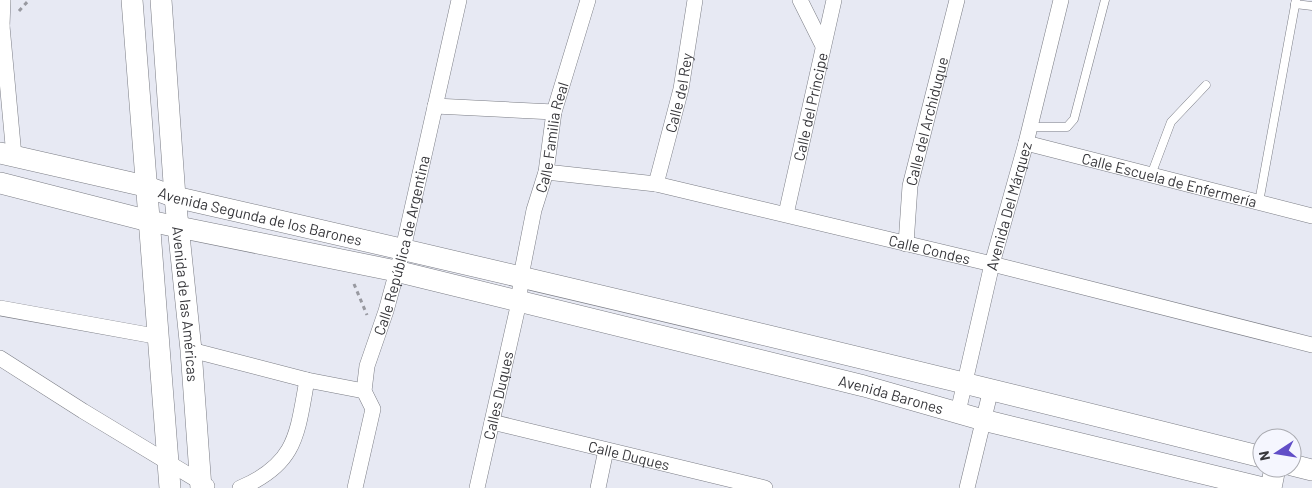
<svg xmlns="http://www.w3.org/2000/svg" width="1312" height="488" font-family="Barlow,sans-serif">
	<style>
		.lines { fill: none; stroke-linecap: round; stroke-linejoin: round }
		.lane-casing { stroke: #7a7c84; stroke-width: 9 }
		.street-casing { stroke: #7a7c84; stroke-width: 16 }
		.secondary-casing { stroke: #7a7c84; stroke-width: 22 }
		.path { stroke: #9899a0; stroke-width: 3; stroke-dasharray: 4 4; stroke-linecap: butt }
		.lane { stroke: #fff; stroke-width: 8 }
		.street { stroke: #fff; stroke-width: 15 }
		.secondary { stroke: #fff; stroke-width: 21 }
		.labels { text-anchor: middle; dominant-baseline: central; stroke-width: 4; stroke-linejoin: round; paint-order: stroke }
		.street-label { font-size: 15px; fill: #37373b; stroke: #f5f6fe }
	</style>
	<rect width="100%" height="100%" fill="#e7e9f3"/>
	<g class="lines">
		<defs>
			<g id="lane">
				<path d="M1295,4L1312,6"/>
				<path d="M1030,127H1067L1074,119L1105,0"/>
				<path d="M1151,175L1171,122L1206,85"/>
				<path d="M1259,202L1296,0"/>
			</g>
			<g id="street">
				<path d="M800,0L823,46"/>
				<path d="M0,26H2L14,156"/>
				<path d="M2,26L3,0"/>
				<path d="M435,106L554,112"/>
				<path id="s1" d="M1026,143L1312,216"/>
				<path id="s2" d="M546,172L656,184L992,264L1312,345"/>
				<path id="s3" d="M656,184L681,89L695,0"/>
				<path id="s4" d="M786,214L834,0"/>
				<path id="s5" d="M906,244L910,186L957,0"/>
				<path d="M0,308L160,337"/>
				<path d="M191,350L307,380L364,391"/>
				<path d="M0,358L83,411L207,486"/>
				<path id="s6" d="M958,412L992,264L1026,143L1061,0"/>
				<path id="s7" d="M492,422L765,488"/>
				<path d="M240,488C297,464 297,434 307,380"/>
				<path id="s8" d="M355,488L373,409L364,391L367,366L386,311L403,249L459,0"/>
				<path id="s9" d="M477,488L519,302L521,276L534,210L546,172L554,112L588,0"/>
				<path d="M598,488L606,450"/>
				<path d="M967,488L991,389"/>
			</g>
			<g id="secondary">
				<path d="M132,0L170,488"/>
				<path id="s10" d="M161,0L175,197L191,350L201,488"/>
				<path id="s11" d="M0,153L145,186L175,197C538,280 901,366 1262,457"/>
				<path id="s12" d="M0,183L149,221L396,271L864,386L983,420L1263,488"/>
				<path d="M1292,465L1312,470"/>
				<path d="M1271,488L1275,468"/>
			</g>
		</defs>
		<!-- lane casing -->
		<use href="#lane" class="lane-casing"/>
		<!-- street casing -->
		<use href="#street" class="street-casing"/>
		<!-- secondary casing -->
		<use href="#secondary" class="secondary-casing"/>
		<!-- path -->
		<g class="path">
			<path d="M19,11L29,0"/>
			<path d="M354,284L367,315"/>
		</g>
		<!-- lane -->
		<use href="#lane" class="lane"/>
		<!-- street -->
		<use href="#street" class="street"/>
		<!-- secondary -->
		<use href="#secondary" class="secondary"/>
	</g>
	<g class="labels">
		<!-- street labels -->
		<g class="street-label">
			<text stroke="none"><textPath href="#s3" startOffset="94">Calle del Rey</textPath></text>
			<text stroke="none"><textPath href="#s4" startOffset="110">Calle del Príncipe</textPath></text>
			<text stroke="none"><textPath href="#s5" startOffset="125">Calle del Archiduque</textPath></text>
			<text stroke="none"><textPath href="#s9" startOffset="359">Calle Familia Real</textPath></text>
			<text stroke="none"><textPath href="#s1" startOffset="148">Calle Escuela de Enfermería</textPath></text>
			<text stroke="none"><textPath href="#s6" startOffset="212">Avenida Del Márquez</textPath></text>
			<text stroke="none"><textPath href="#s11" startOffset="268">Avenida Segunda de los Barones</textPath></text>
			<text stroke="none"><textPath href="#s8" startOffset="252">Calle República de Argentina</textPath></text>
			<text stroke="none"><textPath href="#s2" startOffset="392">Calle Condes</textPath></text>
			<text stroke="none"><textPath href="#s10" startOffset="305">Avenida de las Américas</textPath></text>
			<text stroke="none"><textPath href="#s12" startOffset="916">Avenida Barones</textPath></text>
			<text stroke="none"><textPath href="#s9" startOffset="95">Calles Duques</textPath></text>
			<text stroke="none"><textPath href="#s7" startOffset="141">Calle Duques</textPath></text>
		</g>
	</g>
	<!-- north arrow -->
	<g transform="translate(1277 453) rotate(258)"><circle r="24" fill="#f5f6fe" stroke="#a9aab0"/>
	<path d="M0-4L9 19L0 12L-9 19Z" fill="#614ec7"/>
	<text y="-8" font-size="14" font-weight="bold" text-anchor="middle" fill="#37373b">N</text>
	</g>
</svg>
